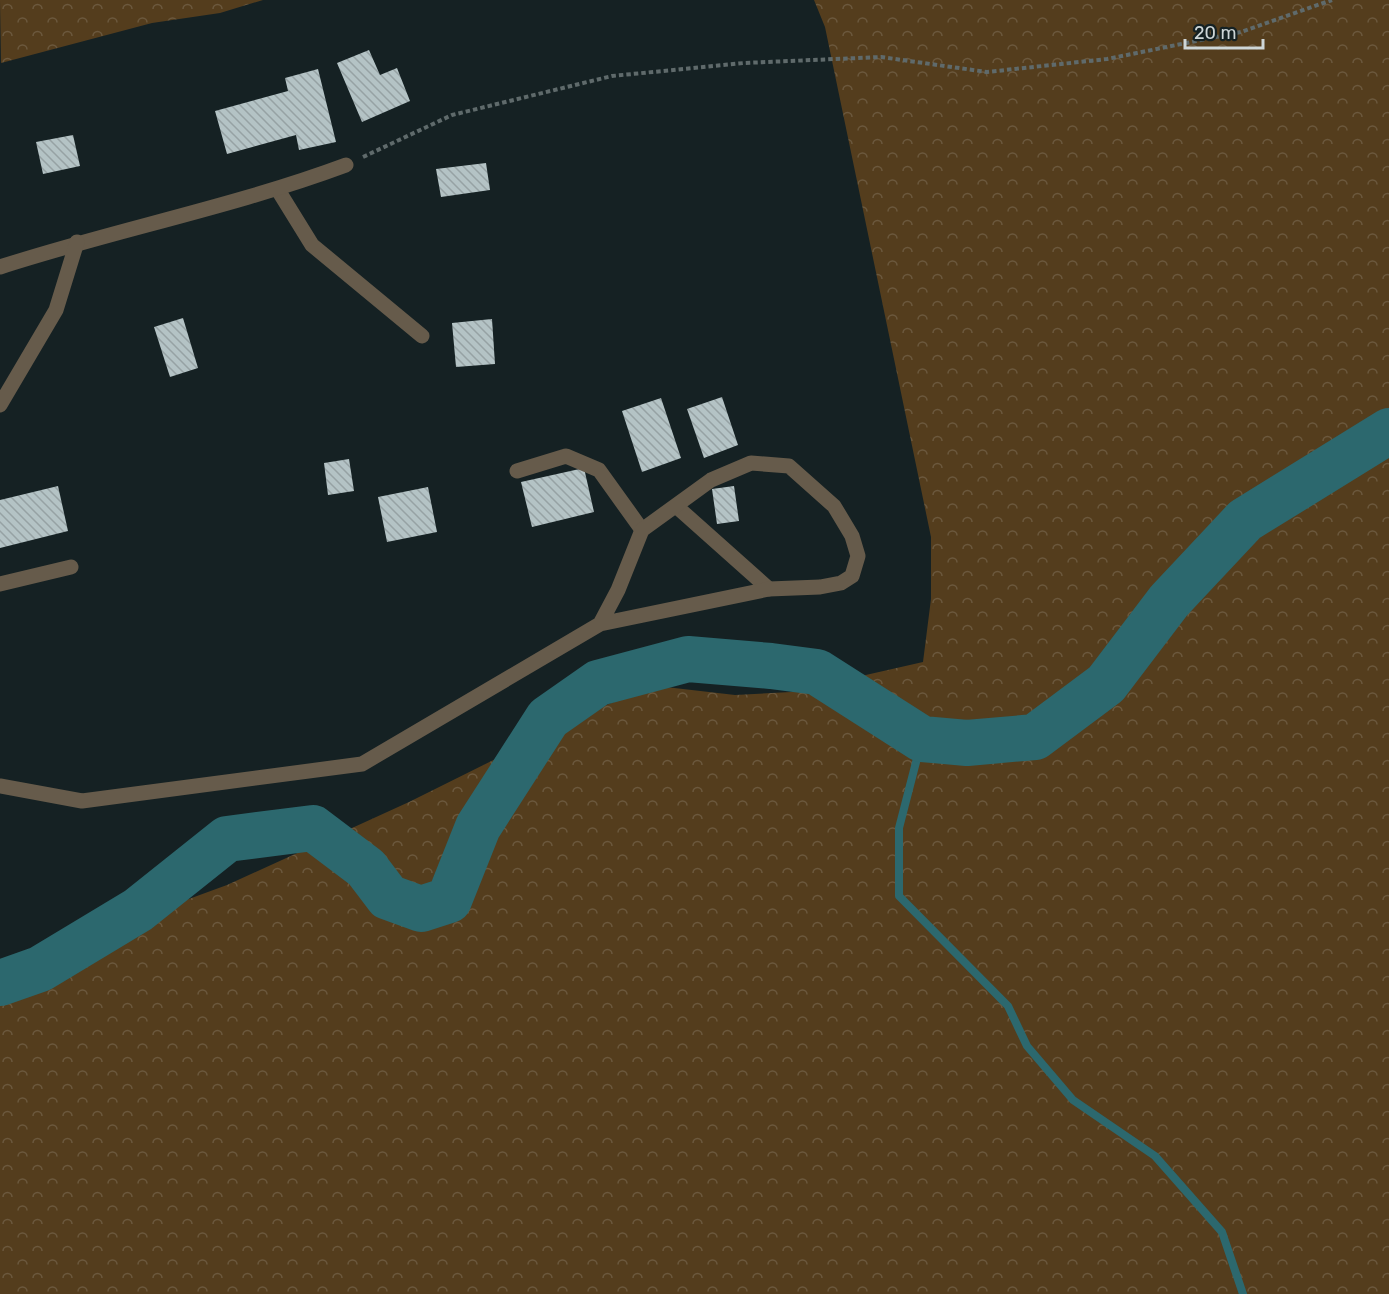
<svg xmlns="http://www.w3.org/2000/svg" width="1389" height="1294" font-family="Rubik,sans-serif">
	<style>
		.forest { fill: url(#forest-crowns) }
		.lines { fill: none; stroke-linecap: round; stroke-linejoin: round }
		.stream { stroke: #2c686e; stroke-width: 8 }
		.river { stroke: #2c686e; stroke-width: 46 }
		.building { fill: url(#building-back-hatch) }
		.path { stroke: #5f6a6b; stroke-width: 4; stroke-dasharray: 4.5 3; stroke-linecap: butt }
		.minor { stroke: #665b4b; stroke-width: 15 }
	</style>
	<defs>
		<pattern id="forest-crowns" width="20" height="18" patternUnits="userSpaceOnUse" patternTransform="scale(1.5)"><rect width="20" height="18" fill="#543d1d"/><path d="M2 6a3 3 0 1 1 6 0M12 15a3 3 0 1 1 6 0" fill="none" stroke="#6b583d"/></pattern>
		<pattern id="building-back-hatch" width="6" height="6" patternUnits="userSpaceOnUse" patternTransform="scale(1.5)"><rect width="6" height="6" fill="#b4c3c5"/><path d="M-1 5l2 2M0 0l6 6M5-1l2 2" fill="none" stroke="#96a2a4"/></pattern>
	</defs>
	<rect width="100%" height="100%" fill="#152123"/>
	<!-- forest -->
	<g class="forest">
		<path d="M0,0H263L220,13L152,23L1,63Z"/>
		<path d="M814,0H1389V1294H0V999L65,967L112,932L167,907L227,885L409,802L598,708L657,686L735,695L791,692L923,662L931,599V537L825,27Z"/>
	</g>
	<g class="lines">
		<!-- stream -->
		<path class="stream" d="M922,739L899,828V896L1008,1006L1027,1046L1073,1100L1155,1156L1222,1232L1243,1294"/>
		<!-- river -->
		<path class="river" d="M0,983L40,969L138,910L227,839L313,828L366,868L388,897L421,909L449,900L478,827L548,718L598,683L688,659L771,666L817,672L922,739L967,743L1035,737L1106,684L1169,601L1245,520L1389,431"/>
	</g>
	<!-- building -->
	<g class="building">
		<path d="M369,50L380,75L397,68L410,101L362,122L337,63Z"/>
		<path d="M318,69L336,142L299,150L296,135L227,154L215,111L288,91L285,78Z"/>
		<path d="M73,135L80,166L43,174L36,142Z"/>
		<path d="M486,163L490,190L441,197L436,169Z"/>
		<path d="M183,318L198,368L170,377L154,327Z"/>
		<path d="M492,319L495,364L456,367L452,323Z"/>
		<path d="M722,397L738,445L704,458L687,409Z"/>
		<path d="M661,398L681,458L642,472L622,411Z"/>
		<path d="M349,459L354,491L328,495L324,463Z"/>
		<path d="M584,468L594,512L532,527L521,482Z"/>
		<path d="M58,486L68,531L0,548V500Z"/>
		<path d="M734,486L739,521L717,524L712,489Z"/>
		<path d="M428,487L437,532L387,542L378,497Z"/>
	</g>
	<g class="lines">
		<!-- path -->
		<path class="path" d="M363,157L452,115L612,76L744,63L881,57L987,72L1107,59L1241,32L1332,0"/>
		<!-- minor -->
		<g class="minor">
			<path d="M278,190L312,245L422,336"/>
			<path d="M0,267C114,230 233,207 346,165"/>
			<path d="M0,405L56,310L77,242"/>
			<path d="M517,471L566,456L599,470L642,530"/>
			<path d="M677,507L769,589"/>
			<path d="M0,584L71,567"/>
			<path d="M0,786L82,801L362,764L600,624L769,589L820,587L841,583L852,576L858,556L852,536L834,506L789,466L751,463L711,480L642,530L618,590L600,624"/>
		</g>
	</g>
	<!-- scale -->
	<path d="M1185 39v9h78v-9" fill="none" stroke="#ced6d7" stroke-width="3"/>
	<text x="1194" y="39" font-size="18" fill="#ced6d7" stroke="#152123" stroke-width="4.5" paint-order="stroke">20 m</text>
</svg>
